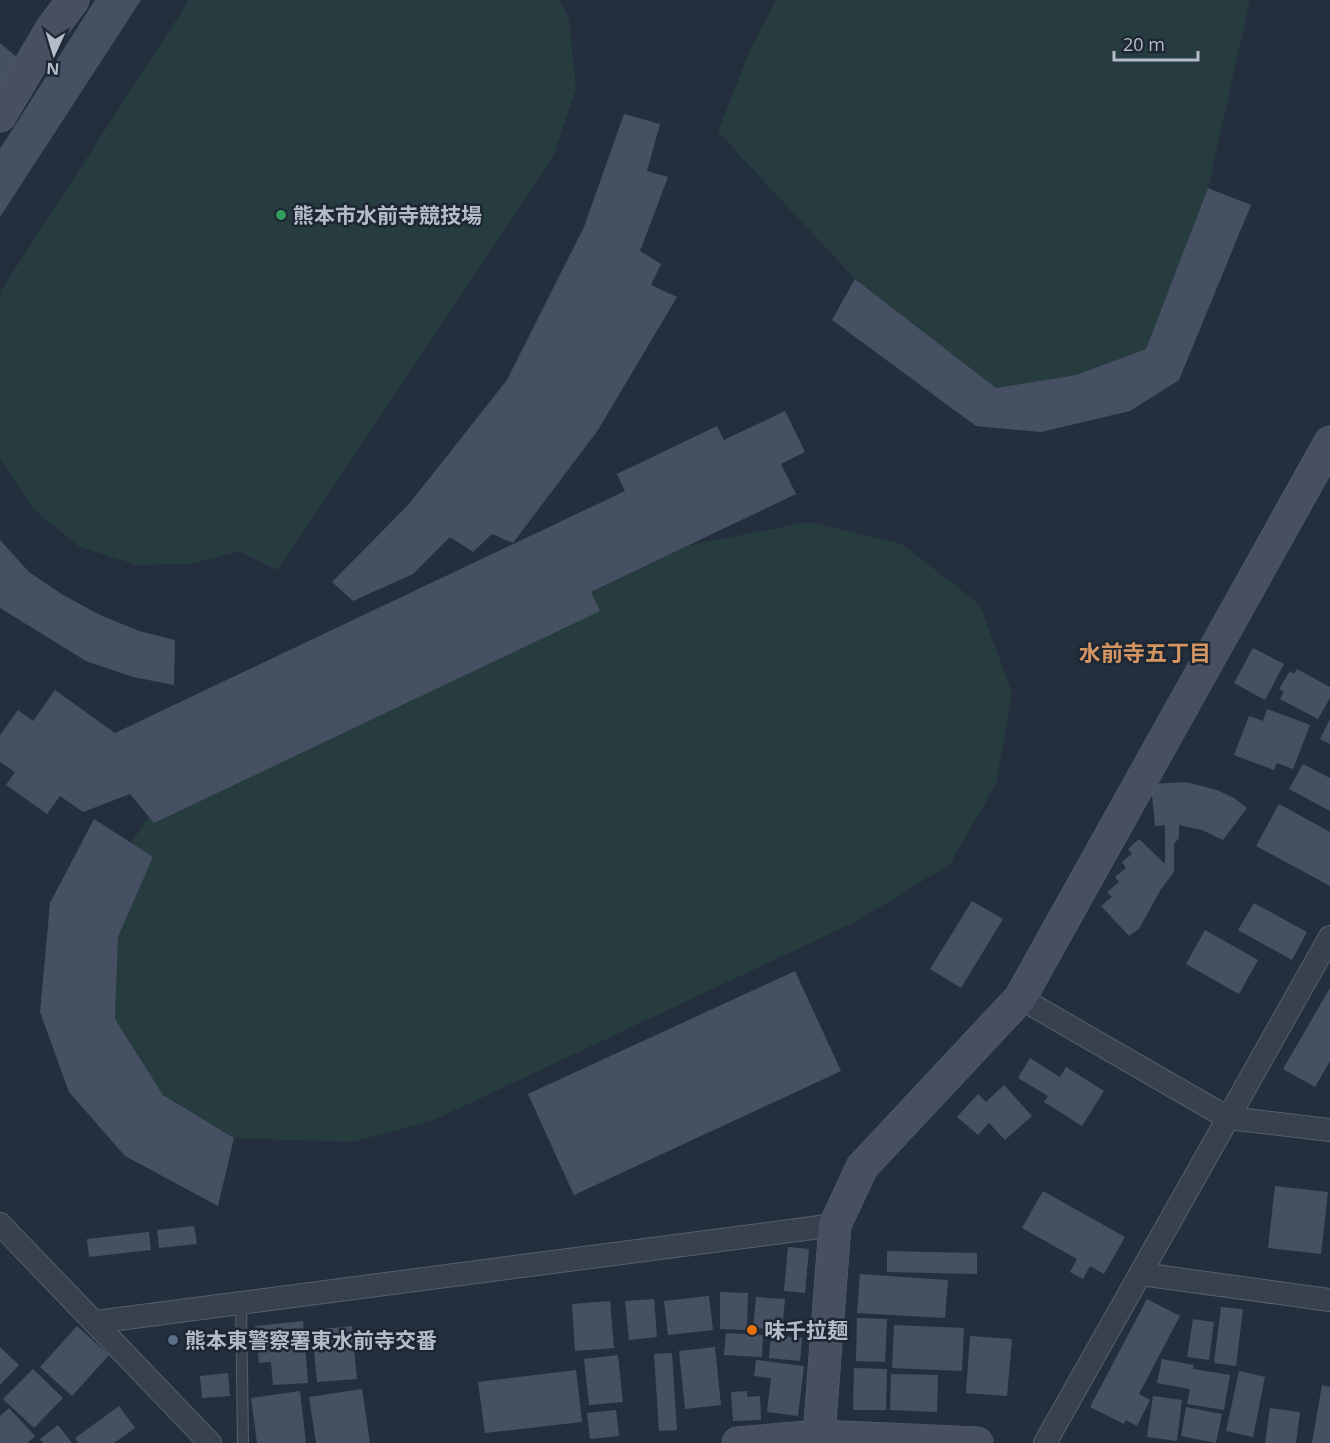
<svg xmlns="http://www.w3.org/2000/svg" width="1330" height="1443" font-family="'Open Sans','Noto Sans JP',sans-serif">
	<style>
		.green { fill: #263c3f }
		.building { fill: #455162 }
		.lines { fill: none; stroke-linecap: round; stroke-linejoin: round }
		.lane-casing { stroke: #565f6c; stroke-width: 12 }
		.street-casing { stroke: #565f6c; stroke-width: 24 }
		.secondary-casing { stroke: #565f6c; stroke-width: 33 }
		.lane { stroke: #38414e; stroke-width: 10 }
		.street { stroke: #38414e; stroke-width: 22 }
		.secondary { stroke: #465061; stroke-width: 32 }
		.leisure-dot { fill: #2e9e5b; stroke: #1d2633; stroke-width: 2 }
		.food-dot { fill: #e8710a; stroke: #1d2633; stroke-width: 2 }
		.service-dot { fill: #5c6f8a; stroke: #1d2633; stroke-width: 2 }
		.labels { text-anchor: middle; dominant-baseline: central; stroke-width: 5; stroke-linejoin: round; paint-order: stroke }
		.poi-label { font-size: 21px; font-weight: bold; fill: #b4bcc9; stroke: #1d2633; text-anchor: start }
		.neighbourhood-label { font-size: 22px; font-weight: bold; fill: #d59563; stroke: #1d2633 }
	</style>
	<rect width="100%" height="100%" fill="#242f3e"/>
	<!-- green -->
	<g class="green">
		<path d="M189,0H560L569,19L576,89L553,156L277,570L239,551L191,564L137,565L78,546L35,510L2,462L0,456V298L2,289Z"/>
		<path d="M776,0H1250L1208,188L1146,349L1076,375L996,388L855,279L718,132L750,50Z"/>
		<path d="M809,522L902,544L980,605L1012,693L996,784L950,864L857,921L434,1120L353,1142L234,1138L163,1095L115,1019L118,937L153,857L131,843L149,816L591,592L690,545Z"/>
	</g>
	<!-- building -->
	<g class="building">
		<path d="M95,0H141L0,217V149Z"/>
		<path d="M0,43L24,63L0,92Z"/>
		<path d="M624,114L660,124L647,171L668,177L640,251L661,264L651,285L677,297L598,430L513,543L492,534L473,552L450,537L413,574L353,601L332,582L409,504L507,380L584,227Z"/>
		<path d="M1208,188L1251,205L1179,380L1130,411L1041,432L976,426L832,320L855,279L996,388L1076,375L1146,349Z"/>
		<path d="M785,411L805,452L781,464L796,494L591,592L600,611L154,823L130,794L83,812L60,796L47,814L6,785L15,772L0,762V735L18,710L33,721L55,690L115,733L625,491L617,474L717,426L724,440Z"/>
		<path d="M0,540L29,572L63,595L100,615L139,631L175,640L174,685L133,677L86,661L0,608Z"/>
		<path d="M1253,648L1284,664L1265,700L1234,683Z"/>
		<path d="M1297,669L1330,687V698L1318,719L1280,699L1284,692L1279,689L1290,671L1294,674Z"/>
		<path d="M1267,709L1310,725L1293,769L1277,763L1274,770L1234,755L1249,716L1263,721Z"/>
		<path d="M1330,719V744L1320,739Z"/>
		<path d="M1303,764L1330,778V811L1289,789Z"/>
		<path d="M1186,782L1217,790L1234,798L1247,808L1223,840L1202,830L1179,825V838L1174,844V872L1161,889L1139,929L1129,936L1101,906L1112,897L1107,892L1119,882L1115,877L1126,868L1122,862L1132,854L1128,849L1139,839L1165,864V825L1155,826L1151,784Z"/>
		<path d="M1279,804L1330,832V886L1256,846Z"/>
		<path d="M94,819L153,857L118,937L115,1019L163,1095L234,1138L218,1206L125,1156L69,1092L40,1012L50,903Z"/>
		<path d="M972,901L1003,919L961,988L930,969Z"/>
		<path d="M1254,903L1307,932L1292,960L1238,930Z"/>
		<path d="M1205,930L1258,960L1239,994L1186,964Z"/>
		<path d="M795,971L841,1071L574,1195L528,1094Z"/>
		<path d="M1330,988V1061L1315,1087L1283,1069Z"/>
		<path d="M1030,1058L1060,1077L1066,1067L1104,1091L1082,1126L1044,1102L1048,1096L1018,1078Z"/>
		<path d="M1004,1085L1032,1116L1005,1140L989,1123L978,1135L957,1117L978,1094L986,1102Z"/>
		<path d="M1275,1186L1328,1192L1321,1254L1268,1248Z"/>
		<path d="M1043,1191L1125,1237L1104,1274L1090,1266L1083,1279L1070,1272L1077,1259L1022,1228Z"/>
		<path d="M194,1226L197,1244L159,1248L157,1230Z"/>
		<path d="M149,1232L151,1250L89,1257L87,1239Z"/>
		<path d="M788,1247L809,1249L805,1293L784,1291Z"/>
		<path d="M887,1251L977,1253V1274L887,1272Z"/>
		<path d="M860,1274L948,1280L945,1318L857,1313Z"/>
		<path d="M720,1292L748,1293L747,1330L720,1329Z"/>
		<path d="M709,1296L713,1330L668,1335L664,1301Z"/>
		<path d="M756,1297L785,1299L782,1330L753,1328Z"/>
		<path d="M654,1299L657,1337L629,1340L625,1301Z"/>
		<path d="M1147,1299L1180,1316L1139,1394L1150,1400L1137,1426L1126,1420L1124,1424L1090,1407Z"/>
		<path d="M610,1301L614,1348L575,1351L572,1304Z"/>
		<path d="M1221,1307L1243,1309L1236,1366L1214,1363Z"/>
		<path d="M857,1318L887,1319L885,1362L856,1361Z"/>
		<path d="M1193,1319L1214,1322L1209,1360L1187,1357Z"/>
		<path d="M303,1321L308,1383L273,1385L271,1362L259,1363L255,1326Z"/>
		<path d="M894,1325L964,1328L962,1371L892,1368Z"/>
		<path d="M77,1326L109,1355L72,1396L40,1367Z"/>
		<path d="M352,1326L357,1379L317,1382L312,1330Z"/>
		<path d="M726,1333L763,1335L762,1357L724,1355Z"/>
		<path d="M771,1335L802,1338L800,1361L769,1358Z"/>
		<path d="M970,1336L1012,1339L1007,1396L966,1393Z"/>
		<path d="M0,1347L19,1365L0,1385Z"/>
		<path d="M715,1347L721,1405L685,1409L679,1351Z"/>
		<path d="M672,1353L677,1430L659,1431L654,1354Z"/>
		<path d="M618,1355L623,1402L589,1405L584,1359Z"/>
		<path d="M1162,1359L1194,1365L1193,1369L1230,1375L1224,1410L1187,1404L1190,1389L1157,1383Z"/>
		<path d="M756,1360L804,1366L798,1416L767,1412L771,1378L754,1376Z"/>
		<path d="M854,1368L887,1369L886,1410H853Z"/>
		<path d="M33,1369L63,1398L34,1428L3,1399Z"/>
		<path d="M576,1370L582,1422L485,1433L478,1382Z"/>
		<path d="M1239,1371L1265,1377L1253,1437L1226,1431Z"/>
		<path d="M228,1373L230,1396L202,1398L200,1376Z"/>
		<path d="M891,1374L938,1375L937,1412L890,1410Z"/>
		<path d="M1322,1385L1330,1387V1443H1312Z"/>
		<path d="M362,1389L370,1443H316L309,1397Z"/>
		<path d="M300,1391L306,1443H257L251,1398Z"/>
		<path d="M747,1391V1397L760,1396L761,1420L733,1421L731,1392Z"/>
		<path d="M1153,1396L1182,1400L1177,1441L1147,1437Z"/>
		<path d="M119,1406L135,1428L114,1443H78L75,1438Z"/>
		<path d="M1186,1407L1222,1414L1216,1443L1181,1436Z"/>
		<path d="M9,1408L35,1436L27,1443H0V1416Z"/>
		<path d="M1270,1408L1300,1412L1296,1443H1265Z"/>
		<path d="M616,1410L619,1436L590,1439L587,1413Z"/>
		<path d="M58,1425L72,1443H43L40,1439Z"/>
	</g>
	<g class="lines">
		<defs>
			<path id="lane" d="M241,1302L243,1443"/>
			<g id="street">
				<path d="M1020,998L1228,1118L1330,1130"/>
				<path d="M0,1224L210,1443"/>
				<path d="M1141,1274L1330,1300"/>
				<path d="M96,1322L835,1225"/>
				<path d="M1045,1443L1330,937"/>
			</g>
			<g id="secondary">
				<path d="M0,116L52,28L73,0"/>
				<path d="M819,1436L835,1225L862,1167L1020,998L1330,442"/>
				<path d="M738,1443L819,1436L977,1443"/>
			</g>
		</defs>
		<!-- lane casing -->
		<use href="#lane" class="lane-casing"/>
		<!-- street casing -->
		<use href="#street" class="street-casing"/>
		<!-- secondary casing -->
		<use href="#secondary" class="secondary-casing"/>
		<!-- lane -->
		<use href="#lane" class="lane"/>
		<!-- street -->
		<use href="#street" class="street"/>
		<!-- secondary -->
		<use href="#secondary" class="secondary"/>
	</g>
	<!-- markers -->
	<circle class="leisure-dot" cx="281" cy="215" r="6"/>
	<circle class="food-dot" cx="752" cy="1330" r="6"/>
	<circle class="service-dot" cx="173" cy="1340" r="6"/>
	<g class="labels">
		<!-- poi labels -->
		<g class="poi-label">
			<text x="293" y="215">熊本市水前寺競技場</text>
			<text x="764" y="1330">味千拉麺</text>
			<text x="185" y="1340">熊本東警察署東水前寺交番</text>
		</g>
		<!-- neighbourhood labels -->
		<g class="neighbourhood-label">
			<text x="1145" y="652">水前寺五丁目</text>
		</g>
	</g>
	<!-- north arrow -->
	<g transform="translate(54 54) rotate(184)" stroke="#1d2633" stroke-width="4.5" paint-order="stroke">
	<path d="M0-4.5L10 22L0 15L-10 22Z" fill="#b4bcc9"/>
	<text y="-9" font-size="16" font-weight="bold" text-anchor="middle" fill="#b4bcc9">N</text>
	</g>
	<!-- scale -->
	<path d="M1114 51v9h84v-9" fill="none" stroke="#b4bcc9" stroke-width="3"/>
	<text x="1123" y="51" font-size="18" fill="#b4bcc9" stroke="#1d2633" stroke-width="4.5" paint-order="stroke">20 m</text>
</svg>
